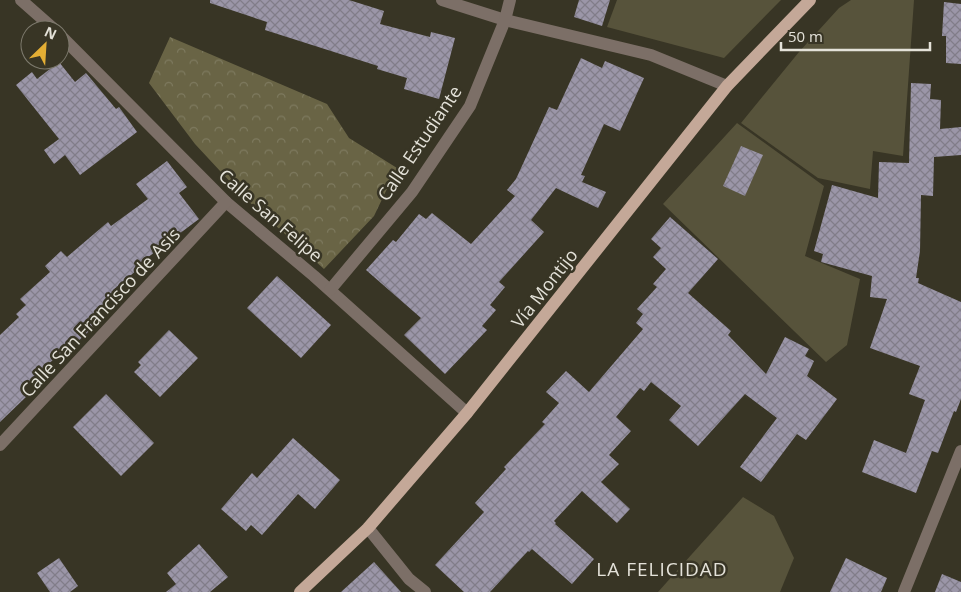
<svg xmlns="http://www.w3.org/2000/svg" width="961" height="592" font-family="'Open Sans',sans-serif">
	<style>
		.green { fill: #57533b }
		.forest { fill: url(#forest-crowns) }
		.building { fill: url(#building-cross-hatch) }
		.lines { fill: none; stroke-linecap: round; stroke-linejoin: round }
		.minor { stroke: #7c6f67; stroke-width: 12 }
		.major { stroke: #c4a898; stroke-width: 12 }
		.labels { text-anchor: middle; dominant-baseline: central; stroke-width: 5; stroke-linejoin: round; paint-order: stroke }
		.street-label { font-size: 18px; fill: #e4e2d9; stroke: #383525 }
		.neighbourhood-label { font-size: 19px; letter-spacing: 1px; fill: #e4e2d9; stroke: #383525 }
	</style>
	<defs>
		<pattern id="forest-crowns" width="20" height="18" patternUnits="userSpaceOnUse" patternTransform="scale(1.25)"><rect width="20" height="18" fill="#696445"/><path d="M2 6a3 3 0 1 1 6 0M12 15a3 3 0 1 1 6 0" fill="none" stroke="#7e7a5f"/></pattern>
		<pattern id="building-cross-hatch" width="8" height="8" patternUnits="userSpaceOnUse" patternTransform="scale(1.25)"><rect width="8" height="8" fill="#9b96a8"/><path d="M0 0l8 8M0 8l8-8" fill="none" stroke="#817d89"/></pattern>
	</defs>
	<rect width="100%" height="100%" fill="#383525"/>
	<!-- green -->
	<g class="green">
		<path d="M617,0H781L724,58L607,27Z"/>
		<path d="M851,0H914L903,156L873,151L870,189L818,178L741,123L799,52L839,8Z"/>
		<path d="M737,123L824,186L805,256L860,279L847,345L826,362L663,204Z"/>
		<path d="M743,497L774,516L794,558L780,592H658Z"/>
	</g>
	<!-- forest -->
	<path class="forest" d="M170,37L327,104L349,138L397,168L374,216L324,269L247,200L195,144L149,83Z"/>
	<!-- building -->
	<g class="building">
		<path d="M210,0H349L384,11L380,24L430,37L431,32L455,38L439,99L404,89L407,78L377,69L378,66L265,30L267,22L210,3Z"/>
		<path d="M579,0H610L602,26L574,17Z"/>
		<path d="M944,2L961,4V64L946,63V36H942Z"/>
		<path d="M581,58L602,68L605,61L644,78L620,131L604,124L581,175L585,176L582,182L606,192L598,208L556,188L531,220L544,232L499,282L505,287L490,305L496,310L482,326L487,330L445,374L404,335L421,318L366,270L393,240L396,242L419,214L426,219L432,213L471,244L515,196L507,190L516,179L549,107L557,110Z"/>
		<path d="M59,62L75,82L86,73L116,109L119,107L137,132L80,175L65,155L54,164L44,150L59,139L16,85L32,72L37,79Z"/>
		<path d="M911,83L931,84L930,99L941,100L940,129L961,127V155L934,157L933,196L921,195L920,251L916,278H919L918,283L961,302V399L956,412L954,411L938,453L932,451L916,493L862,472L874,440L906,453L925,400L909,394L920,366L870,348L887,299L870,297L872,276L821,262L823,254L814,251L832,185L878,198L879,162L909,163Z"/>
		<path d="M741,146L763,155L745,196L723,186Z"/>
		<path d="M167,161L187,187L179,193L199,219L135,267L137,270L113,290L116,294L89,319L95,326L57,360L55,358L21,390L27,396L0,422V335L19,317L16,314L26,305L20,299L50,272L45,266L61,251L67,257L108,222L111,226L148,199L136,184Z"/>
		<path d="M670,217L718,259L688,293L731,331L728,335L766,374L785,337L809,349L805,356L814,361L807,376L837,399L806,440L797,434L761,482L740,467L777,418L745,394L698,446L669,420L681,406L651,382L644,391L640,388L616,417L631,431L609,455L619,464L601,482L630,509L617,523L582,491L554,521L556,523L555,524L594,559L572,584L532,549L529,552L528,551L490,592H464L435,565L484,512L475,503L506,469L504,467L545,424L542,422L559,403L546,392L566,371L589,392L643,329L636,323L643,314L637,309L657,287L653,284L666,269L653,257L661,248L651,239Z"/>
		<path d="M277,276L331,325L301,358L247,308Z"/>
		<path d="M169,330L198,358L160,397L134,372L141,365L138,362Z"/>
		<path d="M106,394L154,443L121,476L73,427Z"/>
		<path d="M293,438L340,480L315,509L298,494L262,535L251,525L246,531L221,509L252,473L257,478Z"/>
		<path d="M199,544L228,577L210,592H166L176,584L167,573Z"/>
		<path d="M59,558L78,586L70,592H50L37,573Z"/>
		<path d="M846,558L887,578L881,592H830Z"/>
		<path d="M374,562L401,592H341Z"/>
		<path d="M942,574L961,582V592H935Z"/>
	</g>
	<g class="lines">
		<!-- minor -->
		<g class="minor">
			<path d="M21,0L55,30"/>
			<path d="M442,0L505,20L651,55L727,86"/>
			<path d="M60,35L226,202L314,276L467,413"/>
			<path d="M330,290L412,192L470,106L505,20L510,0"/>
			<path d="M0,445L226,202"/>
			<path d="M368,528L409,579L425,592"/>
			<path d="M904,592L961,451"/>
		</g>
		<!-- major -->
		<path class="major" d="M300,592L368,528L467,413L727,86L810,0"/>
	</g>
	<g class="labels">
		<!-- street labels -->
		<g class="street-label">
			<text transform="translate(419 143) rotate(-56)">Calle Estudiante</text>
			<text transform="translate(271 215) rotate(41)">Calle San Felipe</text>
			<text transform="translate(544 288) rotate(-52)">Vía Montijo</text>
			<text transform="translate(100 312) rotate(-47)">Calle San Francisco de Asis</text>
		</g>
		<!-- neighbourhood labels -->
		<g class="neighbourhood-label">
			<text x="662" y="569">LA FELICIDAD</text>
		</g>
	</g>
	<!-- north arrow -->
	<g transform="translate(45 45) rotate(25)"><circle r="24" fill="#383525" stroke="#7d7a6d"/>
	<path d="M0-4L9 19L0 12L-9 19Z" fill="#e3ae34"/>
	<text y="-8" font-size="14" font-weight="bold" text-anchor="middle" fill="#e4e2d9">N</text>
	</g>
	<!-- scale -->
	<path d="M781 42v8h149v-8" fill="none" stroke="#e4e2d9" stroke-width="2.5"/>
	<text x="788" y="42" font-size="15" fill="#e4e2d9" stroke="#383525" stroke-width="4" paint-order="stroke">50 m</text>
</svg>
